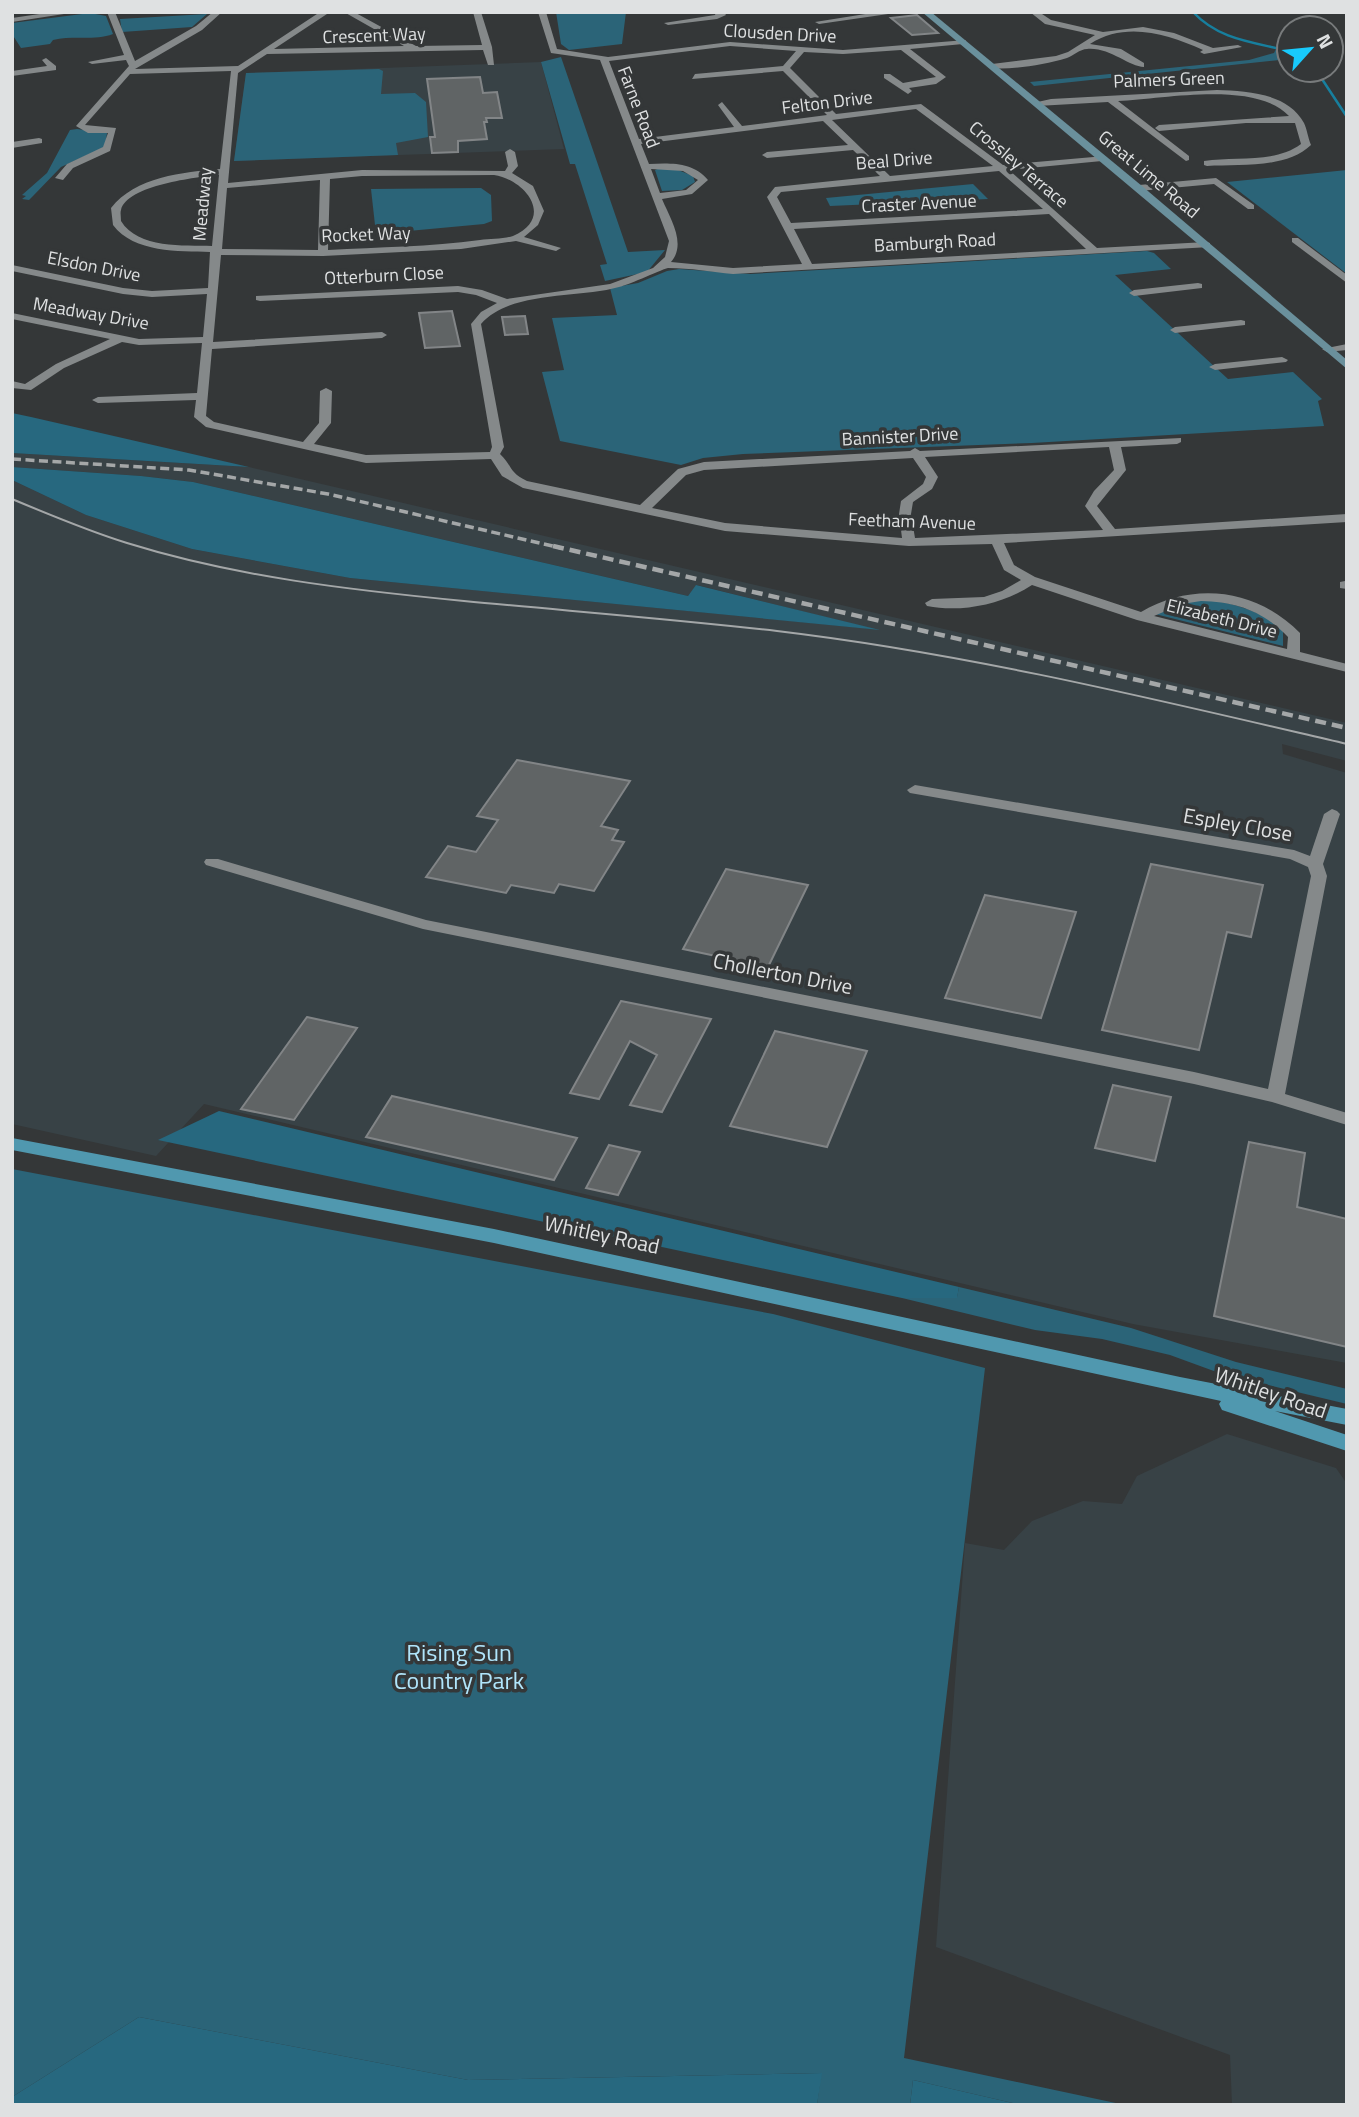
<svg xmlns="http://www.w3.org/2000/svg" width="1359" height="2117" font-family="'Titillium Web',sans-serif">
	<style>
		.built { fill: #384246 }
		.green { fill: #2b6478 }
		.forest { fill: #27687f }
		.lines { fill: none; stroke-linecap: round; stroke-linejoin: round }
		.stream { stroke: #177f9e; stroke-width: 2.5 }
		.building { fill: #606465; stroke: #828587; stroke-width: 2 }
		.street { fill: #85898a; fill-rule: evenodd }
		.secondary { fill: #6a909c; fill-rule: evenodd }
		.primary { fill: #5098af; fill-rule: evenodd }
		.tram { stroke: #a4a7a8; stroke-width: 2 }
		.rail-far1 { stroke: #a4a7a8; stroke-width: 3.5; stroke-dasharray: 9 4.5; stroke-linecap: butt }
		.rail { stroke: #a4a7a8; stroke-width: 4.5; stroke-dasharray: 11 6; stroke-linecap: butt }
		.labels { text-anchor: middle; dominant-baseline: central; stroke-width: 7; stroke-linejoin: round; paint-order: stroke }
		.far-street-label { font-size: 18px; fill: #dfe1e2; stroke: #343738 }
		.street-label { font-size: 21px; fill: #dfe1e2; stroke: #343738 }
		.near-park-label { font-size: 24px; fill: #b0e5fb; stroke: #343738 }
	</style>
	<rect width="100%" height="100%" fill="#343738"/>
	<!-- built -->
	<g class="built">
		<path d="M541,62L564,149L234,161L246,73Z"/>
		<path d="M12,453L249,467L1347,723V761L1282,744L1283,754L1347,773V1363L1133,1324L204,1104L156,1156L12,1124V480L86,515L192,549L350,578L873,629L697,585L688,596L193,482L141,476L12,467Z"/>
		<path d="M1227,1434L1336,1468L1347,1484V2105H1232L1230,2055L936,1947L965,1543L1004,1550L1032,1521L1083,1501L1122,1504L1137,1476Z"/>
	</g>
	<!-- green -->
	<g class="green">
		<path d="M556,12H626L622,44L569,50L561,44Z"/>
		<path d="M90,13L106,16L113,34C95,41 73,35 53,40L50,44L21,48L12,34V23Z"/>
		<path d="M207,14L192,27L122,32L120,19Z"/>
		<path d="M1276,49L1289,54V59L1034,86L1030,82L1249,60L1274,53Z"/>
		<path d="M561,57L628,252L665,250L647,272L605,281L600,265L607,264L575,164H570L541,62Z"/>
		<path d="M379,69L383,71L381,94L415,93L426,102L428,137L396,143L398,155L234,161L246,73Z"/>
		<path d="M77,129L107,133L105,147L61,167L33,196L29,200L22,199L26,196L22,195L47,173L70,130Z"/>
		<path d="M660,168L678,170L693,176L695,182L682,190L662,191L655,170Z"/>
		<path d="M1347,170V274L1227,182Z"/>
		<path d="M973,184L988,199L830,206L826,198Z"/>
		<path d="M481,188L491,195L492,221L484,224L376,234L371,189Z"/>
		<path d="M1147,251L1154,253L1171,269L1115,275L1228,379L1293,372L1322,399L1318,401L1324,426L1032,443L743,454L703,458L681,465L560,441L542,372L564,370L552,318L617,315L610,288L638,283L667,271L679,269L750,274Z"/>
		<path d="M1203,599C1234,603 1257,610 1283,628V646L1155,614L1174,604Z"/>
		<path d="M12,1169L773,1314L985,1368L904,2058L1125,2105H1021L913,2080L910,2105H817L821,2073L468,2080L139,2017L12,2097Z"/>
		<path d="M959,1287L1131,1328L1236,1362L1347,1389V1404L1222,1374L1170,1355L1102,1339L1035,1330L902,1298L957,1297Z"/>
	</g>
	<!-- forest -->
	<g class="forest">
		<path d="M12,413L31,417L249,467L12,453Z"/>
		<path d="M12,467L141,476L193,482L688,596L696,585L880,630L350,578L192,549L86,515L12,480Z"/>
		<path d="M219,1111L959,1287L957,1298H902L158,1140Z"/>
		<path d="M139,2017L468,2080L822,2073L817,2105H12V2097Z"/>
		<path d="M913,2080L1021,2105H910Z"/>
	</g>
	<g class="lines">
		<!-- stream -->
		<g class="stream">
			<path d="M1193,12C1219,40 1253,42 1289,51"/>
			<path d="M1316,70L1347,117"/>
		</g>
	</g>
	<!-- building -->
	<g class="building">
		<path d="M917,15L938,33L912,35L891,18Z"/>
		<path d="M480,77L483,93L497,92L502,118H486L487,122H484L487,139L458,141V152L432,153L430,137H435L427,79Z"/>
		<path d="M452,311L460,346L425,348L419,313Z"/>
		<path d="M525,316L528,334L505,335L502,317Z"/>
		<path d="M517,760L630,781L601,826L618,830L612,840L624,842L594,891L559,884L554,893L511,885L506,893L426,877L448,846L476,852L498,820L477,816Z"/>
		<path d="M1151,864L1263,885L1251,937L1227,932L1199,1050L1102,1030Z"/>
		<path d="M726,869L808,885L768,967L683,949Z"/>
		<path d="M985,895L1076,912L1041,1018L945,998Z"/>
		<path d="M621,1001L711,1019L662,1112L630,1105L657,1055L630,1041L599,1099L570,1093Z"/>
		<path d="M307,1017L357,1028L294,1120L241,1109Z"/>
		<path d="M775,1031L867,1051L827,1147L730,1126Z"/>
		<path d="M1113,1085L1171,1097L1155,1161L1095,1148Z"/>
		<path d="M392,1096L423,1103L577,1138L554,1180L366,1137Z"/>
		<path d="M1249,1142L1305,1153L1297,1207L1347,1219V1347L1214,1316Z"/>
		<path d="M609,1145L640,1152L618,1195L586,1188Z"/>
	</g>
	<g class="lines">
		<!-- street -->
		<g class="street">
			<path d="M53,12H77L12,22V18Z"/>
			<path d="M107,12H115L135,61L196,26L213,12H222L202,30L135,69L238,66L320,12H330L274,49L404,46L344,12H354L416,46L482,45L473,12H481L492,47L494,65H488L483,50L267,54L238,73L228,183L362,170L505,171L508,166L505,152L510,149L515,152L518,166L512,173L533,186L544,211L538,225L524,237L561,248L556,251L516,241L461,249L323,256L221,255L213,342L382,332L387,335L382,338L212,349L206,416L214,422L303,442L319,423L320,391L326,388L332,391L331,423L314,444L366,455L490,452L492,447L471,324L481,312L497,303L476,295L458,292L260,301L256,300V296L458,286L482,290L507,299L610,284L653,268L665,257L669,241L600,60L551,53L538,12H546L557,49L608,57L730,42L843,50L966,40L963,44L910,49L946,77L936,84L909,88L912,91L908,94L884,78V74H890L903,83L936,77L901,50L843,54L804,52L790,68L836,114L921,104L1003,165L1105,156V160L1102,161L1009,170L1097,248L1206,242L1210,243V247L733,274C712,272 690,268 668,268C665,268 629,285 619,287C577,299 511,290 481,324L504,447L500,454C512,465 509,473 527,481L640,505L678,469L704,462L910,451L915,448L920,451L1181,438V442L1177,444L1121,447L1126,470L1097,506L1115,529L1347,514V522L1004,543L1014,565L1035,577L1141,612C1194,581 1257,589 1300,633V652L1347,664V672L1137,620L1032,585C1003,604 962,613 927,606L925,603L932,599L984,597L1002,591L1021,580L1004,570L992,544L909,546L725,531L523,488L502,476L491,459L366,463L206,427L194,417L196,400L98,403L92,400L98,397L197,393L202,343L139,345L122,342L64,368L31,390L12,388V381L25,384L56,364L110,339L12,319V313L139,339L203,337L207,294L152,297L123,294L12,271V265L123,288L152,291L208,288L210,252C179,251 134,253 113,225L111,208C135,177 183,172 220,169L231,71L130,74L85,125L116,128L110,151L73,168L63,180L55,178L67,164L103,147L108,133H88L76,126L129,66L126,60L92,64L88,62L124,55ZM730,46L796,51L783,66L695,74L692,79L783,71L827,115L742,126L722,102L718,105L734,127L639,139L609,61ZM916,109L993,166L890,176L832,120ZM823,121L848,145L767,152L762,155L767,158L853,150L880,176L775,187L767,197L802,264L733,268L671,262C687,244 670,218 662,199L692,194L708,180C693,162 671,163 649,164L641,144ZM651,169L683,171L698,180L686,190L660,193ZM999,171L1043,209L791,223L777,197L781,192ZM219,175L212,246C184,245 138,249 121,221C121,217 120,213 121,210C127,185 197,177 219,175ZM494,175C526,180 555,218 513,236C504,239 490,239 480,240C430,247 379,247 328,250L330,179L362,176ZM320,180L318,250L222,249L227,188ZM1049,214L1086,249L812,264L794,229ZM1109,447L1114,470L1094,491L1085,506L1103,530L915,538L911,514L913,502L932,489L938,477L925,457ZM913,458L926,477L923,484L901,501L899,514L902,538L725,523L652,508L686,475L704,470ZM1201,601C1237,602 1263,611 1288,637L1287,649L1154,616L1182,604Z"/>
			<path d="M716,12H724L726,15L717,19L668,25L664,23L715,15Z"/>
			<path d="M878,12H902L819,24L815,22Z"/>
			<path d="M1030,12H1039L1051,20L1103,32L1143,27L1174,33L1213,48L1238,45L1242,47L1204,54L1200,52L1203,50C1167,34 1126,21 1090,44L1121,49L1144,63V67C1129,67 1110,47 1087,49C1080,49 1073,56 1067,58C1043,65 1013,70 989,68L992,64L1056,56L1068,52L1095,35L1045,24Z"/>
			<path d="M46,58L56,66V70L12,76V71L47,66L42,60Z"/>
			<path d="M1217,90C1247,91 1288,93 1304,123C1307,129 1308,138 1311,145C1286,169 1239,164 1207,166L1204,165V161C1235,156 1274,164 1301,144L1295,123H1246L1159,131L1155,128L1159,125L1289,116C1255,80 1164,99 1118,101L1189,156V160L1186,161L1108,102L1037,106L1033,103L1051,99Z"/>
			<path d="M39,138L42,139V143L12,148V142Z"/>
			<path d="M1216,178L1254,205V209H1248L1214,184L1139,191L1134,188L1139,185Z"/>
			<path d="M1292,238H1298L1347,275V283L1292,242Z"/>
			<path d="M1198,283L1202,284V288L1134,296L1129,293L1134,290Z"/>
			<path d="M1241,320L1245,321V325L1175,333L1170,330L1175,327Z"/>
			<path d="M1347,344V350L1327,352L1322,349Z"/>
			<path d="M1282,357L1288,360L1286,362L1215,370L1209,367L1215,364Z"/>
			<path d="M1345,581L1347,589L1340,588V582Z"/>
			<path d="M915,785L1294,850L1310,856L1324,814L1332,809L1337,811L1340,814L1323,864L1327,876L1285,1094L1347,1113V1125L1272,1102L1194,1084L423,929L206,865L204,862L206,859H218L426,920L1194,1072L1268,1089L1311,876L1308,867L1290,859L910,793L907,790Z"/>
		</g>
		<!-- secondary -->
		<path class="secondary" d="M922,12H931L1142,186L1347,360V369Z"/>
		<!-- primary -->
		<path class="primary" d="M12,1138L494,1229L1180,1377L1347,1409V1425L1275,1411L1347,1435V1451L1222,1410L1219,1404L1221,1401L494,1243L12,1150Z"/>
		<!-- tram -->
		<path class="tram" d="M12,499C50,515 88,531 127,543C236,577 351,590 464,601C568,611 673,619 777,631C970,654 1158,700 1347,744"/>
		<!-- rail-far1 -->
		<path class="rail-far1" d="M12,459L189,470L328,494L561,548"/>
		<!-- rail -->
		<path class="rail" d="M553,546L1347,728"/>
	</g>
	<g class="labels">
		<!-- far-street labels -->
		<g class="far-street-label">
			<text transform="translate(780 33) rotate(3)">Clousden Drive</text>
			<text transform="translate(374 35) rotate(-2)">Crescent Way</text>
			<text transform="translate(1169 79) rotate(-2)">Palmers Green</text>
			<text transform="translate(827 102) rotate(-7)">Felton Drive</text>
			<text transform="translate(639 107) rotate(69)">Farne Road</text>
			<text transform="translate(894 160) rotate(-5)">Beal Drive</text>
			<text transform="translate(1019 164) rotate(40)">Crossley Terrace</text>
			<text transform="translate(1149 174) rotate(40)">Great Lime Road</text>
			<text transform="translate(919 203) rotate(-3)">Craster Avenue</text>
			<text transform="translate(202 204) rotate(-85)">Meadway</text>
			<text transform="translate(366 234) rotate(-2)">Rocket Way</text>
			<text transform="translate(935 242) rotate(-3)">Bamburgh Road</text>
			<text transform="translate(94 266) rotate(11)">Elsdon Drive</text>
			<text transform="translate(384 275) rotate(-3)">Otterburn Close</text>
			<text transform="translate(91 313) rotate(10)">Meadway Drive</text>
			<text transform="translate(900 436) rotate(-3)">Bannister Drive</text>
			<text transform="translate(912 521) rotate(2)">Feetham Avenue</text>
			<text transform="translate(1222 618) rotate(14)">Elizabeth Drive</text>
		</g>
		<!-- street labels -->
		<g class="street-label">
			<text transform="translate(1238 824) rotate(10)">Espley Close</text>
			<text transform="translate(783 973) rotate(11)">Chollerton Drive</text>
			<text transform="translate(602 1234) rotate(12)">Whitley Road</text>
			<text transform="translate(1271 1392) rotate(19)">Whitley Road</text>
		</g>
		<!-- near-park labels -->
		<g class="near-park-label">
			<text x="459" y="1652">Rising Sun<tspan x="459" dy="28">Country Park</tspan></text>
		</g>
	</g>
	<!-- border -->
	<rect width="1359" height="2117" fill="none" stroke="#dfe1e2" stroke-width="28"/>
	<!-- north arrow -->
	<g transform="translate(1310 49) rotate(63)"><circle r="33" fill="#343738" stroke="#787b7c" stroke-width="2"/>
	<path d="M0-5L12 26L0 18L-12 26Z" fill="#18cafc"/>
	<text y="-10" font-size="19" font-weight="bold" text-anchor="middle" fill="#dfe1e2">N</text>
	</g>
</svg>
